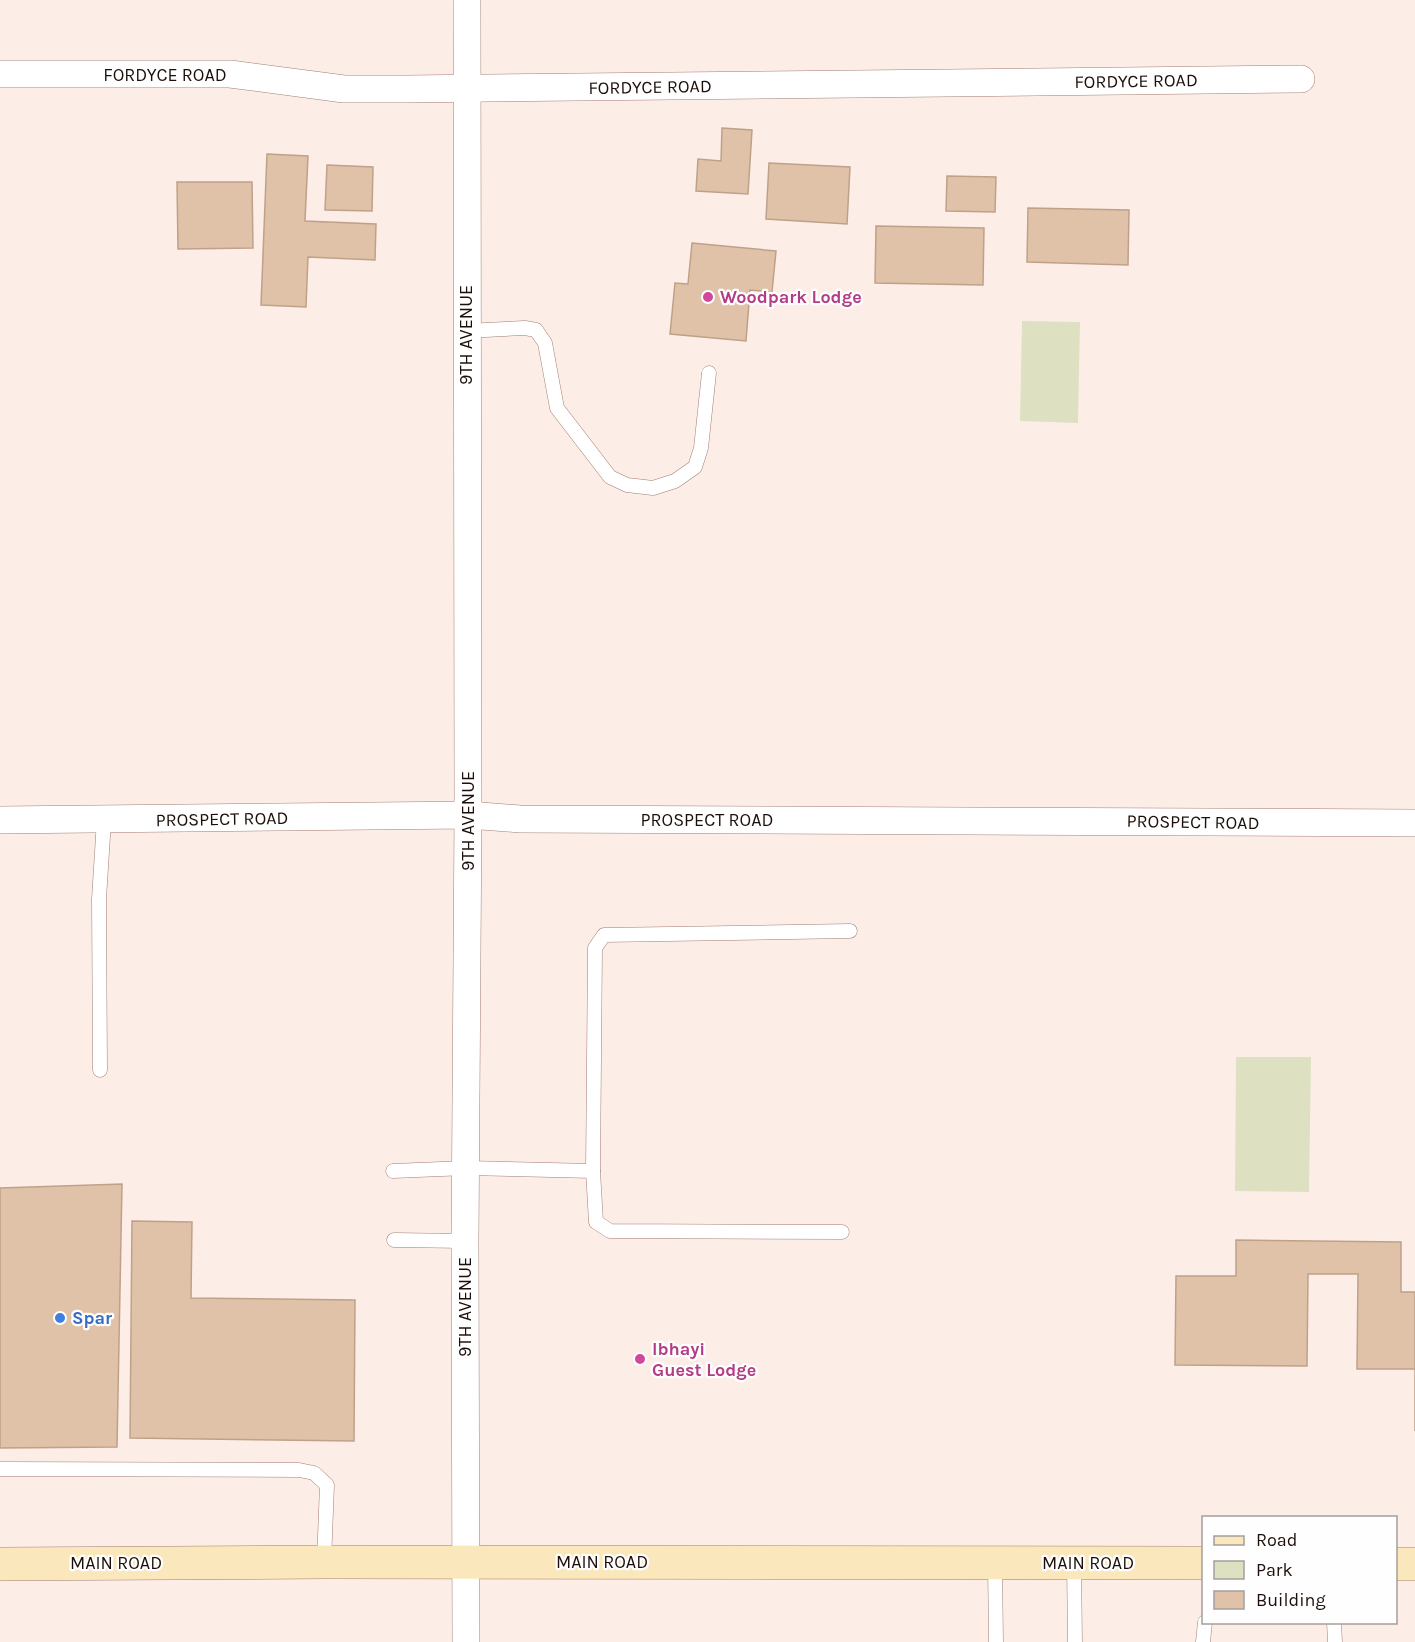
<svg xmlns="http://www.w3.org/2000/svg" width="1415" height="1642" font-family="Karla,sans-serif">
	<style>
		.green { fill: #dde1c2 }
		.building { fill: #e0c2a8; stroke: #bfa189; stroke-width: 1.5 }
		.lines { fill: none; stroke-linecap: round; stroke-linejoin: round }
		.service-casing { stroke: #a27f71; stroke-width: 15 }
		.minor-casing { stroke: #a27f71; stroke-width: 28 }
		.secondary-casing { stroke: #a27f71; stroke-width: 34 }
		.service { stroke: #fff; stroke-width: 14 }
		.minor { stroke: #fff; stroke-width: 27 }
		.secondary { stroke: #fae7bc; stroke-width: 33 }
		.hotel-dot { fill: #d1479c; stroke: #fefefe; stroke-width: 2 }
		.shop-dot { fill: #3f7fe0; stroke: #fefefe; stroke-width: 2 }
		.labels { text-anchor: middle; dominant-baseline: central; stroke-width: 4.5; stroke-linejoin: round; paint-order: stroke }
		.street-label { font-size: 18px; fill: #1c0f0a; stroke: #fefefe }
		.hotel-label { font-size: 18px; font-weight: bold; fill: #b23c85; stroke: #fefefe; text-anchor: start }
		.shop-label { font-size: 18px; font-weight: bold; fill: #366cbe; stroke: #fefefe; text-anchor: start }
	</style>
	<rect width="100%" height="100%" fill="#fdede7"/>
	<!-- green -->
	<g class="green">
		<path d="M1022,321L1080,322L1078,423L1020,421Z"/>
		<path d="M1236,1057H1311L1309,1192L1235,1191Z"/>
	</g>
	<!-- building -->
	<g class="building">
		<path d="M722,128L752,130L748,194L696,191L698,159L721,161Z"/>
		<path d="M267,154L308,156L305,221L376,224L375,260L308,257L306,307L261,305Z"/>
		<path d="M769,163L850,167L847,224L766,219Z"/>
		<path d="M327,165L373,167L372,211L325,210Z"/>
		<path d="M947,176L996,177L995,212L946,211Z"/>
		<path d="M177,182H252L253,248L178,249Z"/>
		<path d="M1028,208L1129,210L1128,265L1027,262Z"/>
		<path d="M876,226L984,228L983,285L875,283Z"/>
		<path d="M692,243L776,251L772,292L750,290L746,341L670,334L675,283L688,284Z"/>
		<path d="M122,1184L117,1447L0,1448V1188Z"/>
		<path d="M132,1221L192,1222L191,1298L355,1300L354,1441L130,1438Z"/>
		<path d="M1236,1240L1401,1242V1292H1415V1431V1369H1357L1358,1274H1308L1307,1366L1175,1365L1176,1276H1236Z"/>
	</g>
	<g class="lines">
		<defs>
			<g id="service">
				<path d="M466,331L525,328L536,330L545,343L557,408L610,477L627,485L653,488L675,481L695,467L701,448L709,373"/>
				<path d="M100,1070L99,899L104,820"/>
				<path d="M393,1171L466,1168L593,1171"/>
				<path d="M842,1232L610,1231L596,1222L593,1171L595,948L604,935L850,931"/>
				<path d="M394,1240L465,1241"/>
				<path d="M0,1469L299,1470L314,1473L327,1485L324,1562"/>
				<path d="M995,1563L996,1642"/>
				<path d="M1074,1563L1075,1642"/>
				<path d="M1334,1622L1335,1642"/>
				<path d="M1203,1642L1205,1622"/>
			</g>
			<g id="minor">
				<path d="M0,74H230L344,89H406L1301,79"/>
				<path d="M0,820L468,815L520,819L1415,823"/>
				<path d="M466,1642L465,1241L468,815L467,0"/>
			</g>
			<g id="secondary">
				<path d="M0,1564L324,1562L1204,1563"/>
				<path d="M1396,1564H1415"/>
			</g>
		</defs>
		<!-- service casing -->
		<use href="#service" class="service-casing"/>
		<!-- minor casing -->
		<use href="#minor" class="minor-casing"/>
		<!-- secondary casing -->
		<use href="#secondary" class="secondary-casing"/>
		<!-- service -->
		<use href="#service" class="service"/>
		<!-- minor -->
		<use href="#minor" class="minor"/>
		<!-- secondary -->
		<use href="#secondary" class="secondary"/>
	</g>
	<!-- markers -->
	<g class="hotel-dot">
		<circle cx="708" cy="297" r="6"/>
		<circle cx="640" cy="1359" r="6"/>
	</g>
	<circle class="shop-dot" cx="60" cy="1318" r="6"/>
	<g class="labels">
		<!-- street labels -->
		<g class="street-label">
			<text x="165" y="75">FORDYCE ROAD</text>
			<text transform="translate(1136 81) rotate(-1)">FORDYCE ROAD</text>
			<text transform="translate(650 87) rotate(-1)">FORDYCE ROAD</text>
			<text transform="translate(466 335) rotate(-90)">9TH AVENUE</text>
			<text transform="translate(222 819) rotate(-1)">PROSPECT ROAD</text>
			<text x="707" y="820">PROSPECT ROAD</text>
			<text transform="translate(468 821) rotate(-90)">9TH AVENUE</text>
			<text transform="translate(1193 822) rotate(1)">PROSPECT ROAD</text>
			<text transform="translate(465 1307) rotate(-90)">9TH AVENUE</text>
			<text x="602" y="1562">MAIN ROAD</text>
			<text x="116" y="1563">MAIN ROAD</text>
			<text x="1088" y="1563">MAIN ROAD</text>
		</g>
		<!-- hotel labels -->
		<g class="hotel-label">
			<text x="720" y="297">Woodpark Lodge</text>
			<text x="652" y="1349">Ibhayi<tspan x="652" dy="21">Guest Lodge</tspan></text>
		</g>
		<!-- shop labels -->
		<g class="shop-label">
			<text x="72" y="1318">Spar</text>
		</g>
	</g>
	<!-- legend -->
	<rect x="1202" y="1516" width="195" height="108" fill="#fefefe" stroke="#a49e9c" stroke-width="1.5"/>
	<rect x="1214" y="1536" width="30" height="9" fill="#fae7bc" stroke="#a49e9c" stroke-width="1.5"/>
	<text x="1256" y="1546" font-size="18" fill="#1c0f0a">Road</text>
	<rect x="1214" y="1561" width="30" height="18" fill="#dde1c2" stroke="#a49e9c" stroke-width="1.5"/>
	<text x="1256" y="1576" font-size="18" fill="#1c0f0a">Park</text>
	<rect x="1214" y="1591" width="30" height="18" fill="#e0c2a8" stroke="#a49e9c" stroke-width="1.5"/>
	<text x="1256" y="1606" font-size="18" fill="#1c0f0a">Building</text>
</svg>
